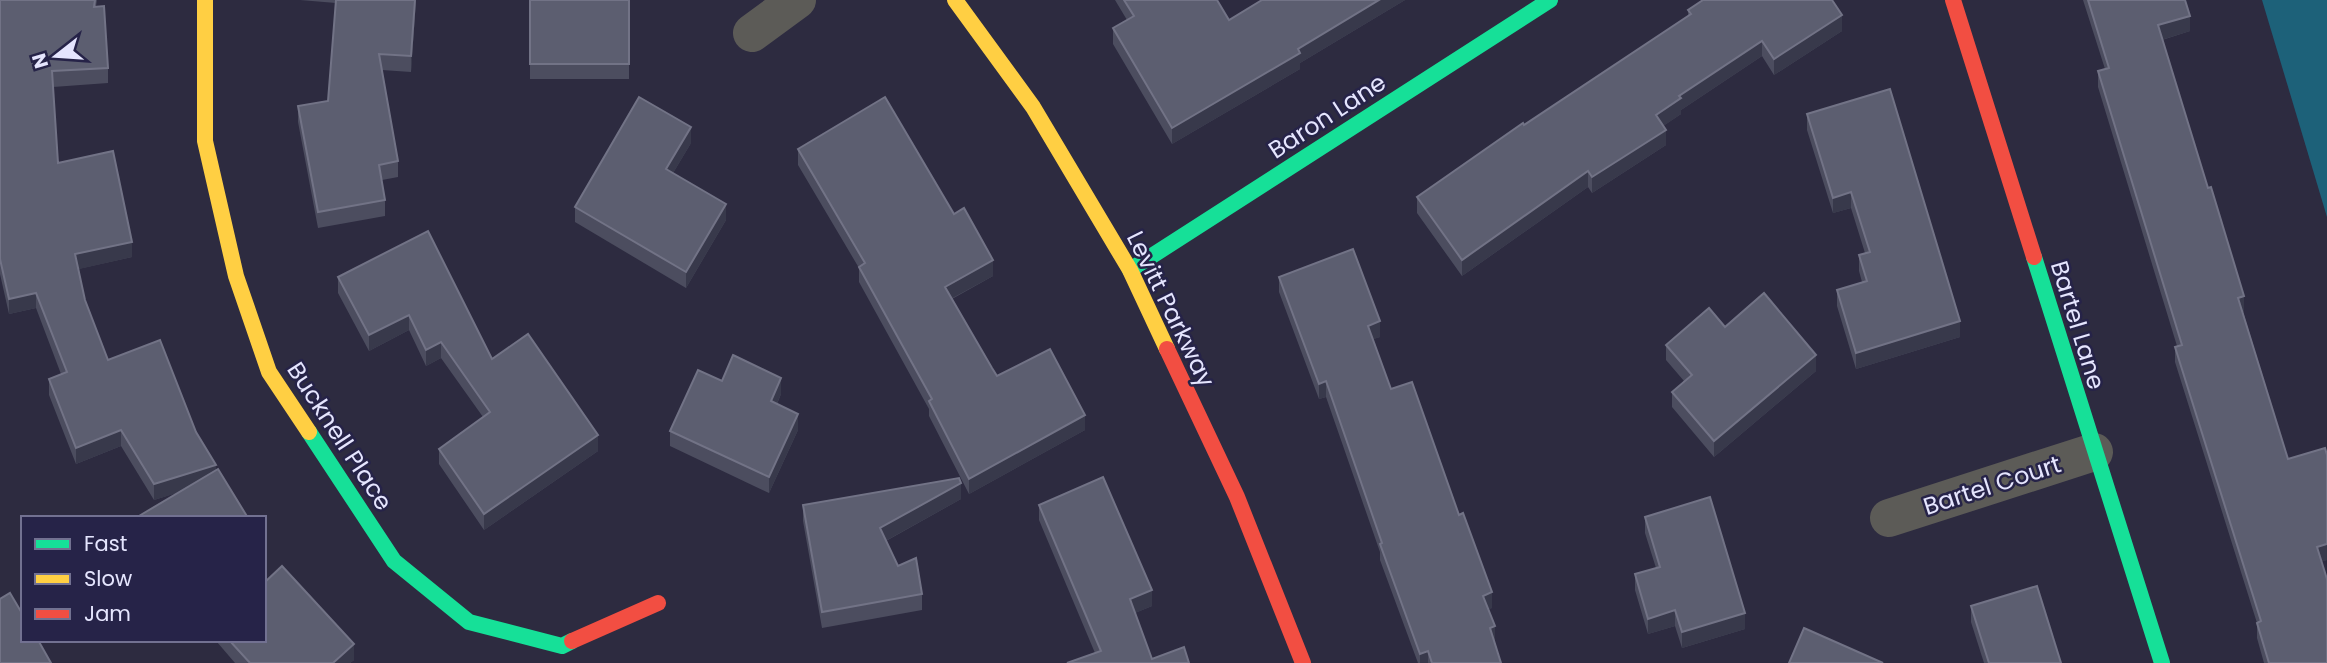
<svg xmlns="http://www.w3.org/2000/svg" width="2327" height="663" font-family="Poppins,sans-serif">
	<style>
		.water { fill: #1d6179 }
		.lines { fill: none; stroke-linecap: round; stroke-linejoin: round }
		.street { stroke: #5c5b57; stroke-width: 38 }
		.fast { stroke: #16e098; stroke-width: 16 }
		.slow { stroke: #ffcf43; stroke-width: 16 }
		.jam { stroke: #f24e42; stroke-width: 16 }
		.wall { fill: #4c4d5f }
		.shaded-wall { fill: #38394b }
		.building { fill: #5c5e70; stroke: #727386; stroke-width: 2 }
		.labels { text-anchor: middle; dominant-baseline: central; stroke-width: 5; stroke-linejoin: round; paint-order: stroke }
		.street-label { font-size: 24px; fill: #e5e5fe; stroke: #262348 }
	</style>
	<rect width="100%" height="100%" fill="#2d2b40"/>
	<!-- water -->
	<path class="water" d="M2262,0H2327V217Z"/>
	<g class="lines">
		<!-- street -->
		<g class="street">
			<path d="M752,33L797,0"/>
			<path d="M1889,518L2094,452"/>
		</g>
		<!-- fast -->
		<g class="fast">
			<path d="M2034,257L2162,663"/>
			<path d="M1130,270L1550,0"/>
			<path d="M309,432L394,561L469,622L562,646L572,641"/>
		</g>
		<!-- slow -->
		<g class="slow">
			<path d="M205,0V141L236,276L269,372L309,432"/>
			<path d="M955,0L1033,107L1130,270L1167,349"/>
		</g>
		<!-- jam -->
		<g class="jam">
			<path d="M1953,0L2034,257"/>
			<path d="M1167,349L1237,497L1303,663"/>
			<path d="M572,641L658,603"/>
		</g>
	</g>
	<!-- wall -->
	<g class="wall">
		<path d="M0,0H97L96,6L108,68V83L53,87L58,163L132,257L78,269L85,300L108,360L196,432L216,470L248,518H139V516L179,492L154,500L121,446L76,464L49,395V379L61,374L36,308L9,314L0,274Z"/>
		<path d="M300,0H416L411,72L382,70L398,161V177L382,180L385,200V216L318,228L298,122V106L328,101L336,3Z"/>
		<rect x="530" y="0" width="99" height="79"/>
		<path d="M1115,0H1217L1229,20L1262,0H1405L1300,63V69L1172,144L1113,44V28L1127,20Z"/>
		<path d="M2083,0H2185L2190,31L2162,40L2244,312H2243L2288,459L2327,560L2322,561L2327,663H2264L2257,638V623L2175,362V347L2177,346L2098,87V71L2105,69Z"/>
		<path d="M1688,10L1842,31L1774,75L1762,56L1681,110V114L1663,126L1666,145L1592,193L1588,187L1462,276L1417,213V197L1688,16Z"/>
		<path d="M1807,114L1960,337L1856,369L1837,306V290L1862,282L1859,271V255L1865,253L1851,208L1833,213L1807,130Z"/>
		<path d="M691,143L673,173L726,220L686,288L575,222V207Z"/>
		<path d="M798,149L954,214L993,276L952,299L992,368L997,376L1085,430L969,494L929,416V409L859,282V268L798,165Z"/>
		<path d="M338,277L492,359L598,451L484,530L439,464V449L483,417L441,358L426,366L409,330L369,351L338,293Z"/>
		<path d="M1279,277L1380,337L1373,339L1391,389L1492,608L1488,609L1494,642L1501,663H1418L1380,560V552L1326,397L1319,399L1279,292Z"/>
		<path d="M1725,327L1816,371L1714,457L1672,407V392L1684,381L1666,360V345Z"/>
		<path d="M722,381L781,394L777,404L798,430L769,493L670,446V431Z"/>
		<path d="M961,499L886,541L898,566L922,594V610L822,628L803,521V505Z"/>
		<path d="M1039,505L1152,606L1135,613L1152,659L1095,653L1039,520Z"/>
		<path d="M1645,517L1745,629L1682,648L1675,626L1648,634L1635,590V574L1656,568L1645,533Z"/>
		<path d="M1971,606L2061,663H1984L1971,622Z"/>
		<path d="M217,640H264L354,660L350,663H235L217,642Z"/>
	</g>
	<!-- shaded-wall -->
	<g class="shaded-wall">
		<path d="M415,0H416L411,72V56Z"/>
		<path d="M1379,0H1405L1300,63V69L1172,144V128L1298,49Z"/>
		<path d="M1842,15V31L1774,75V59Z"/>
		<path d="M2190,16V31L2158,41V25Z"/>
		<path d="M1762,41V56L1681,110V114L1656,131V115L1679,96Z"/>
		<path d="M691,127V143L666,185V169Z"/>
		<path d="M1666,130V145L1592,193V177Z"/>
		<path d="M1588,171V187L1462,276V260Z"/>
		<path d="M1851,192V208L1833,213V198Z"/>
		<path d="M726,204V220L686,288V272Z"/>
		<path d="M132,242V257L75,270V254Z"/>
		<path d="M993,260V276L945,302V287Z"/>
		<path d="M36,293V308L9,314V299Z"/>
		<path d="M2244,296V312L2238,314V298Z"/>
		<path d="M409,315V330L369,351V335Z"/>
		<path d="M1380,321V337L1368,341V326Z"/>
		<path d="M1960,321V337L1856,369V353Z"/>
		<path d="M441,342V358L426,366V350Z"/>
		<path d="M1816,355V371L1714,457V441Z"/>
		<path d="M781,378V394L771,417V401Z"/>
		<path d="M1326,381V397L1319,399V384Z"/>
		<path d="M798,414V430L769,493V477Z"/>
		<path d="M1085,415V430L969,494V479Z"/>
		<path d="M121,430V446L76,464V448Z"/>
		<path d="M598,435V451L484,530V514Z"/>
		<path d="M216,465V481L154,500V484Z"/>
		<path d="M961,483V499L880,544V528Z"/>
		<path d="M2327,544V560L2317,563V547Z"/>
		<path d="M1152,590V606L1130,615V599Z"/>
		<path d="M1492,592V608L1483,611V596Z"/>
		<path d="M1675,610V626L1648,634V619Z"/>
		<path d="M1745,613V629L1682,648V632Z"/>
		<path d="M1495,626V642L1490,644V628Z"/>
		<path d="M354,644V660L350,663H333Z"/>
		<path d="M1428,651V663H1420V654Z"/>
	</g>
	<!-- building -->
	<g class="building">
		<path d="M0,0H95L94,7L104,6L108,68L52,71L58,163L113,151L132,242L75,254L85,300L108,360L160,340L196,432L216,465L154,484L121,430L76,448L49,379L67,372L36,293L9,299L0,259Z"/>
		<path d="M336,0H415L411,56L379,54L398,161L379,165L385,200L318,212L298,106L328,101Z"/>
		<rect x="530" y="0" width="99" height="64"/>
		<path d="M1124,0H1217L1229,20L1262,0H1379L1298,49L1300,53L1172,128L1113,28L1134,16Z"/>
		<path d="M1703,0H1832L1842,15L1774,59L1762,41L1679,96L1681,98L1656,115L1666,130L1592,177L1588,171L1462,260L1417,197L1523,123L1524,125L1691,14L1688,10Z"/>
		<path d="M2088,0H2185L2190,16L2158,25L2208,188L2211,187L2244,296L2238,298L2288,459L2325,448L2327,455V544L2317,547L2327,579V663H2269L2257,623L2261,621L2175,347L2182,345L2098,71L2109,68Z"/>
		<path d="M1890,89L1960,321L1856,353L1837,290L1867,281L1859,255L1870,252L1851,192L1833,198L1807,114Z"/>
		<path d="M639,97L691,127L666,169L726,204L686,272L575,207Z"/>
		<path d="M885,97L954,214L964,208L993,260L945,287L992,368L997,376L1050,349L1085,415L969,479L929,401L932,399L859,267L865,263L798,149Z"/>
		<path d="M428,231L492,359L528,334L598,435L484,514L439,449L490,412L441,342L426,350L409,315L369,335L338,277Z"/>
		<path d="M1353,249L1380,321L1368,326L1391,389L1412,382L1459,515L1463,513L1492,592L1483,596L1495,626L1490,628L1501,663H1432L1428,651L1420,654L1380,544L1382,543L1326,381L1319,384L1279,277Z"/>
		<path d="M1764,293L1816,355L1714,441L1672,392L1692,375L1666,345L1709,308L1725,327Z"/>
		<path d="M733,355L781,378L771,401L798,414L769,477L670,431L698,370L722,381Z"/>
		<path d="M218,469L248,518H139V516Z"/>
		<path d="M1103,477L1152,590L1130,599L1152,659L1184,647L1189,663H1067L1101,651L1039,505Z"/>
		<path d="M959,478L961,483L880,528L898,566L916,558L922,594L822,612L803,505Z"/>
		<path d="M1710,497L1745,613L1682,632L1675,610L1648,619L1635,574L1660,567L1645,517Z"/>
		<path d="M282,566L354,644L333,663H250L229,640H264V583Z"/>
		<path d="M2037,586L2061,663H1989L1971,606Z"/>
		<path d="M10,593L23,615V640H38L51,663H0V599Z"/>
		<path d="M1804,628L1883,663H1789Z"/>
	</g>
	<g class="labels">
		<!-- street labels -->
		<g class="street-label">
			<text transform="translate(1327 116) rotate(-33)">Baron Lane</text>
			<text transform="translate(1171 309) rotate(64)">Levitt Parkway</text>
			<text transform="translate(2078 325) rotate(73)">Bartel Lane</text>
			<text transform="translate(340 436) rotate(57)">Bucknell Place</text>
			<text transform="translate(1992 485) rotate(-18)">Bartel Court</text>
		</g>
	</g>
	<!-- legend -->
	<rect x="21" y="516" width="245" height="126" fill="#262348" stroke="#727191" stroke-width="2"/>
	<rect x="35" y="539" width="35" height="10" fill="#16e098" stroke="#727191" stroke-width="2"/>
	<text x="84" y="551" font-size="21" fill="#e5e5fe">Fast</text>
	<rect x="35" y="574" width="35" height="10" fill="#ffcf43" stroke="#727191" stroke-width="2"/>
	<text x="84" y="586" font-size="21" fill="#e5e5fe">Slow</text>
	<rect x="35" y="609" width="35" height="10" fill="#f24e42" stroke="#727191" stroke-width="2"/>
	<text x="84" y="621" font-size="21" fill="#e5e5fe">Jam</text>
	<!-- north arrow -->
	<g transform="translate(56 56) rotate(253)" stroke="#262348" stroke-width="5" paint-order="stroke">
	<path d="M0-5L12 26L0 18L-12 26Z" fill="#e5e5fe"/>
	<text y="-10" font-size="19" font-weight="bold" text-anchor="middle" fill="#e5e5fe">N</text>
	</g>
</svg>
